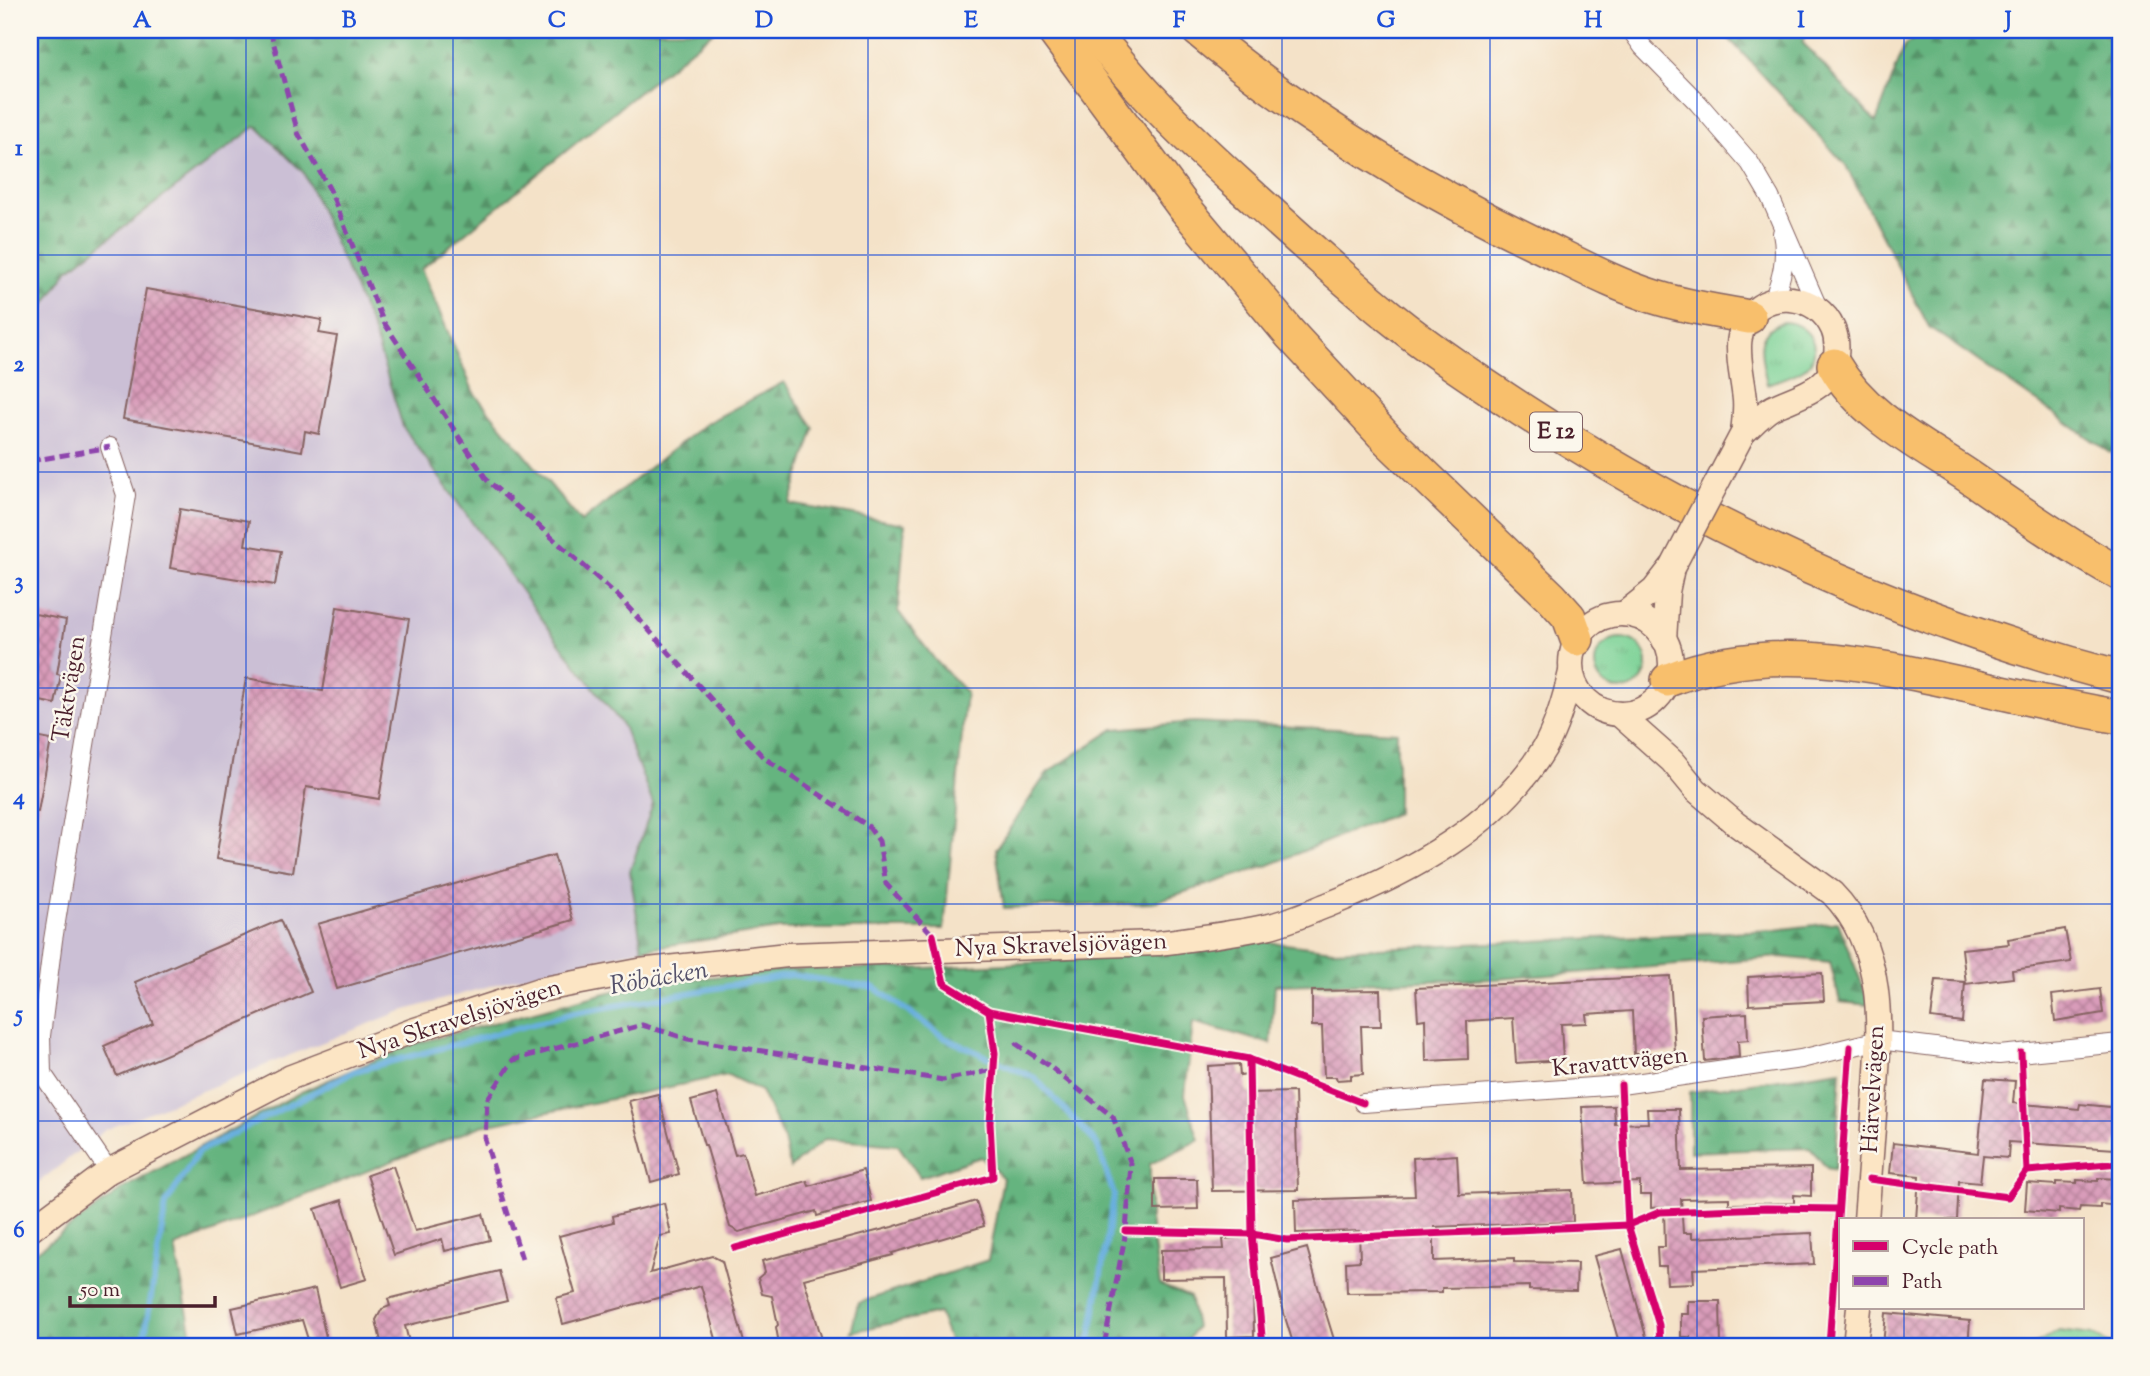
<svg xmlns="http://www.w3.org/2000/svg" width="2150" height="1376" font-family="'Sorts Mill Goudy',serif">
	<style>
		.industrial { fill: #cbbfd5 }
		.grass { fill: url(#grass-tufts); stroke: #637860; stroke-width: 2 }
		.forest { fill: url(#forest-firs); stroke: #586a55; stroke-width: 2 }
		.green { fill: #7cd296; stroke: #637860; stroke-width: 2 }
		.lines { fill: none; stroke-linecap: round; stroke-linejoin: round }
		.stream { stroke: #67afde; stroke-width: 6 }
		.building { fill: url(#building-cross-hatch) }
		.street-casing { stroke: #866362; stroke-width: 20 }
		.secondary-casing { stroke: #866362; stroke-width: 27 }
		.highway-casing { stroke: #866362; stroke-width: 36 }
		.street { stroke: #fff; stroke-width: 18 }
		.secondary { stroke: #fce5c4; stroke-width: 24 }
		.highway { stroke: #f8bf6c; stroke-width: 33 }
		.secondary-bridge-casing { stroke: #866362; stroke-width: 27; stroke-linecap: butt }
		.secondary-bridge { stroke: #fce5c4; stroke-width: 24 }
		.quiet { stroke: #8e44ad; stroke-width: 5; stroke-dasharray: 10 5; stroke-linecap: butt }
		.cycleway-casing { stroke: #fbf7ec; stroke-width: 11 }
		.cycleway { stroke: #d6006c; stroke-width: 7 }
		.grid { fill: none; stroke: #1d4ed8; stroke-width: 2; stroke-opacity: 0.55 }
		.labels { text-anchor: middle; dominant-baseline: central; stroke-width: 5; stroke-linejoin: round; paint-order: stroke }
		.shield { fill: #fbf7ec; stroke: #7f6065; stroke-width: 2 }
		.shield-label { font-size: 23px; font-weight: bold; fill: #4a1f2b }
		.street-label { font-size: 24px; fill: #4a1f2b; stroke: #fbf7ec }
		.water-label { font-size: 26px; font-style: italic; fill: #54516a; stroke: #fbf7ec }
		.neatline { fill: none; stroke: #1d4ed8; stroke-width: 2.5 }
		.grid-label { font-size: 23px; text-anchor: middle; font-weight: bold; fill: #1d4ed8 }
	</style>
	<defs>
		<pattern id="grass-tufts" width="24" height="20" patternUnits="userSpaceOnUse" patternTransform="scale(1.75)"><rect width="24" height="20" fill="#7cd296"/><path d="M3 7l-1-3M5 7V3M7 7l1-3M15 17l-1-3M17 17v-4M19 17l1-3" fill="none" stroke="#6db481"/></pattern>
		<pattern id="forest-firs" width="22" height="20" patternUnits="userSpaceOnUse" patternTransform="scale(1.75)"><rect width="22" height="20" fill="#65b47f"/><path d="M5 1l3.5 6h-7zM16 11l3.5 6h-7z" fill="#559268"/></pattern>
		<pattern id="building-cross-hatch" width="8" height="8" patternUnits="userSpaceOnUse" patternTransform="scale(1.75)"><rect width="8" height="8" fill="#d99cba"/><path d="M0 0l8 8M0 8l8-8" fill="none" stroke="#b27f97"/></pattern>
	</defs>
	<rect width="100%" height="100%" fill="#fbf7ec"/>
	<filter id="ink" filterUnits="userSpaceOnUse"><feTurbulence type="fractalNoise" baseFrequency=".0143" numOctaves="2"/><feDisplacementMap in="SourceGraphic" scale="14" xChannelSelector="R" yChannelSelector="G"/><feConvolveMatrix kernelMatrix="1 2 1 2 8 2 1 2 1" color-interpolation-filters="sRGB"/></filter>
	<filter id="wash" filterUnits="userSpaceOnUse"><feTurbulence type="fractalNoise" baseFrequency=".00686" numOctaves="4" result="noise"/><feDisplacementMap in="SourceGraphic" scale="28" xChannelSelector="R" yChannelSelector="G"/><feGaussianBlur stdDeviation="1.57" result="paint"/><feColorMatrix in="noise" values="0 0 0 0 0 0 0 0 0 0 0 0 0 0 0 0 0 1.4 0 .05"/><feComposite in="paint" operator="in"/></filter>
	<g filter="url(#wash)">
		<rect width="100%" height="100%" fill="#f4e2c8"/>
		<!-- industrial -->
		<path class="industrial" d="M257,125L304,173L373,330L403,427L560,644L623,726L653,804L630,871L642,949L532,974L399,1012L283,1058L105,1130L30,1189V327L68,270Z"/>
		<!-- grass -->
		<g class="grass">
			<path d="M1784,322C1809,323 1826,351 1804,369C1794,376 1779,380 1767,384C1762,359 1751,331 1784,322Z"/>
			<circle cx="1621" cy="664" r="26"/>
		</g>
		<!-- forest -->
		<g class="forest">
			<path d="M30,30H715L421,269L474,393L581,522L705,424L784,382L814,428L790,504L905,524L898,611L936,661L966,692L944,929H779L642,949L630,871L653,804L623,726L560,644L403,427L373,330L304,173L256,126L68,270L30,327Z"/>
			<path d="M1721,30H1809L1802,42L1876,122L1905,45L1927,30H1972L1983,33L1988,30H2101L2120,51V445L2111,453L1929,327L1845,164Z"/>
			<path d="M1194,722L1397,732V813L1264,867L1150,903L1004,908L996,849L1047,773L1114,729Z"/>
			<path d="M1838,922L1870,1005L1840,1002L1830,962L1780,957L1498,979L1275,985L1271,1044L1193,1022L1185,1095L1199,1140L1150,1164V1220L1160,1285L1190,1297L1196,1327L1184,1346H951L939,1313L851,1332L858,1303L988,1260L1003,1178L981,1157L920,1177L898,1145L825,1139L790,1168L784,1140L761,1091L728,1075L481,1126L175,1247L194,1346H30V1256L124,1188L301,1092L410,1045L640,984L794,969L927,968L1048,962L1261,941L1333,950L1775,930Z"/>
			<path d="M1841,1070L1835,1170L1827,1168L1810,1148L1690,1152V1092Z"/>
		</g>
		<!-- green -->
		<path class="green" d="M2059,1331L2092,1335L2114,1346H2033Z"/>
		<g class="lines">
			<!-- stream -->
			<path class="stream" d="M143,1346L166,1204L198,1152L355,1071L574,1013L791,975L875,988L945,1038L1035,1078L1097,1144L1114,1195L1091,1335L1087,1346"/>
		</g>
		<g id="blocks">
			<!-- building -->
			<g class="building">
				<path d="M146,289L322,320L319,333L337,336L319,434L305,431L302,451L123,419Z"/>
				<path d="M180,509L249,521L245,545L281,551L275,585L170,568Z"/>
				<path d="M337,607L409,619L379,799L306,787L293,872L216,859L246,678L323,691Z"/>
				<path d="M30,613L66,620L57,674L61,675L55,704L30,699Z"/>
				<path d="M30,736L51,740L38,812L30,811Z"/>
				<path d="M554,855L573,920L337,989L318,924Z"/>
				<path d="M280,920L311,992L117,1076L104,1046L153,1024L135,982Z"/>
				<path d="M2065,929L2071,962L2012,970L2013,978L1966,984L1962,949L2009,944L2008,939Z"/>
				<path d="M1822,973L1824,1001L1749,1005L1748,977Z"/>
				<path d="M1670,976L1675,1052L1634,1054L1632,1011L1586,1014L1587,1023L1561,1024L1563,1060L1516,1063L1513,1018L1467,1021L1468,1059L1426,1061L1425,1019L1418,1020L1416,988Z"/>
				<path d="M1936,980L1965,982L1962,1022L1931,1018Z"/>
				<path d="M2100,989L2103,1013L2055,1021L2052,995Z"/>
				<path d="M1380,990L1381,1026H1361L1363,1074L1351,1075V1079L1337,1080L1336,1077H1324L1322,1026H1312V991Z"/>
				<path d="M1747,1013L1748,1040L1738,1041L1739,1057L1705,1061L1702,1016Z"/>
				<path d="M1239,1064L1240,1076L1247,1075V1093L1295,1092L1298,1190L1212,1191L1208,1066Z"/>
				<path d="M1985,1079L2015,1081L2013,1103L2079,1109L2080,1104L2120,1108V1142L2116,1141L2115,1149L2009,1142L2008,1158L1983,1156L1980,1183L1959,1181L1957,1220H1916L1919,1176L1890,1173L1893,1143L1978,1153Z"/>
				<path d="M658,1094L679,1174L651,1182L629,1101Z"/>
				<path d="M717,1094L735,1155L743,1153L755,1196L807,1181L809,1186L863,1170L871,1201L817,1216L816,1211L739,1232L730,1227L706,1145H704L691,1101Z"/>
				<path d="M1614,1106L1615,1124L1648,1123L1647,1109H1679L1681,1170L1811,1168V1196L1794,1195V1203L1729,1204V1198L1681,1199L1683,1233H1692V1238L1812,1233L1814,1264L1693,1269L1694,1283L1667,1284L1666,1266H1658L1657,1247H1665L1664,1207L1651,1208V1195H1640V1182L1587,1184L1582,1107Z"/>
				<path d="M1457,1155L1459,1194L1572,1190L1573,1222L1434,1227V1261L1514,1258V1262L1577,1263L1576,1291L1529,1290V1286L1442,1288V1292L1347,1293L1346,1262L1360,1261L1359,1231L1296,1233L1295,1200L1415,1196L1413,1158Z"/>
				<path d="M393,1166L415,1231L483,1214L490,1240L445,1251L442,1239L394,1255L367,1175Z"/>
				<path d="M2098,1178L2120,1179V1206L2100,1204V1208L2080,1207L2079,1211L2059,1209V1213L2025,1210L2027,1183L2056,1185V1182L2077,1183V1180L2098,1181Z"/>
				<path d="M1155,1179H1197L1198,1209L1155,1210Z"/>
				<path d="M342,1200L367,1279L340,1287L315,1209Z"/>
				<path d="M976,1201L984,1226L892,1253L893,1255L804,1279L824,1346L779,1344L776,1327L778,1325L772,1296L762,1294L758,1278L765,1272L762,1261L892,1227Z"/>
				<path d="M664,1203L671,1234L660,1236L650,1273L712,1256L722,1261L745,1346H718L701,1286L563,1324L556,1298L575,1293L559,1236L613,1222L612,1216Z"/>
				<path d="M1252,1237L1254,1336L1227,1337L1226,1278L1161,1279V1250L1224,1249L1223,1239Z"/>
				<path d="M1307,1248L1320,1294L1336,1346H1302L1301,1341L1293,1343L1285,1317L1271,1258Z"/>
				<path d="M1622,1249L1647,1340L1625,1346H1620L1594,1256Z"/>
				<path d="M499,1271L507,1301L405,1326L410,1346H382L376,1320L382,1309L390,1306L388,1299Z"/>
				<path d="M315,1289L328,1346H310L302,1320L238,1334L232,1308Z"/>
				<path d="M1688,1301H1720L1721,1346H1690V1337H1681V1314H1688Z"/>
				<path d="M1886,1313L1970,1321L1968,1346H1883Z"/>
			</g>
		</g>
	</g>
	<g filter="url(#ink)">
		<use href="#blocks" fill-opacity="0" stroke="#866362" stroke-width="2"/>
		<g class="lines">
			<defs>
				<g id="street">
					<path d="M1631,30L1643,47L1698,103L1750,163L1770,197L1819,310"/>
					<path d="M1773,300C1782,278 1787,257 1782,233"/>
					<path d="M1363,1103L1621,1085L1801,1059L1879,1040L1999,1055L2120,1043"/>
					<path d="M109,1171L42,1073L41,1036L53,940L126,495L110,447"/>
				</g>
				<g id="secondary">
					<path d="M1791,299C1810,301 1825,311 1833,329C1837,338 1837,347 1836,356C1832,390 1798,395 1772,408C1762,414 1752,425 1743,433C1744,422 1746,411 1745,400C1742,366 1727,331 1759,307C1769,300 1779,298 1791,299Z"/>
					<path d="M1624,614L1654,590L1671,568"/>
					<circle cx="1621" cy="664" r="50"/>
					<path d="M1664,640L1667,592L1672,568"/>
					<path d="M1619,714L1672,761L1696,790L1736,824L1832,893C1887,949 1880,1029 1875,1102C1872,1141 1869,1181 1866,1220"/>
					<path d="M30,1230L109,1171L291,1077L412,1031L539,990L639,971L787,955L1159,943C1196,938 1233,934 1270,926C1290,921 1310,912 1330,904C1411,872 1499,825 1545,747C1558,724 1565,698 1571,672"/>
					<path d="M1855,1346L1859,1308"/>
				</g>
				<g id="highway">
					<path d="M1053,30L1183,206L1290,334L1388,440L1552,598L1569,617L1577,639"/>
					<path d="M1091,30C1111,53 1131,78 1152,100C1184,135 1220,167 1255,199C1299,239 1344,280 1390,317C1432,351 1478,381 1522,410C1706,530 1908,621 2120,677"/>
					<path d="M1198,30C1300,116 1414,185 1534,243C1574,262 1613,284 1655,297C1686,307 1717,311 1749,317"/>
					<path d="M1834,365C1863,416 1920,444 1968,476C2018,510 2067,545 2120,574"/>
					<path d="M1668,680C1767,641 1868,663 1968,685C2019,697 2069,708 2120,717"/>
				</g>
			</defs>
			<!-- street casing -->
			<use href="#street" class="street-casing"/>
			<!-- secondary casing -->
			<use href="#secondary" class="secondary-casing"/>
			<!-- highway casing -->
			<use href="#highway" class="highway-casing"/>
			<!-- street -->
			<use href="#street" class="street"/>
			<!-- secondary -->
			<use href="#secondary" class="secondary"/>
			<!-- highway -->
			<use href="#highway" class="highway"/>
			<defs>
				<path id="secondary-bridge" d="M1672,568L1743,433"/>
			</defs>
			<!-- secondary-bridge casing -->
			<use href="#secondary-bridge" class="secondary-bridge-casing"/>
			<!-- secondary-bridge -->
			<use href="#secondary-bridge" class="secondary-bridge"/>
			<!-- quiet -->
			<g class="quiet">
				<path d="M270,30L298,133L330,190L383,321L487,480L619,597L764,758L868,826L879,841L886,884L933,935"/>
				<path d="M30,461L110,447"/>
				<path d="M1015,1043L1048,1065L1113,1117L1131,1164L1126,1231L1104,1346"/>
				<path d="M522,1259L485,1140L487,1100L513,1060L642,1025L688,1039L943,1080L994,1070"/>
			</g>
			<defs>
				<g id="cycleway">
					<path d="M933,935L944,983L989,1011L1249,1059L1363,1103"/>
					<path d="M2021,1053L2027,1171"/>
					<path d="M1621,1085L1628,1225L1660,1212L1766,1208L1837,1209"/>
					<path d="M1869,1179L2008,1197L2027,1171L2120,1163"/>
					<path d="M1126,1231L1252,1234L1249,1059"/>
					<path d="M735,1248L993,1177L990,1123L995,1053L989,1011"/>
					<path d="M1263,1346L1252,1234L1287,1240L1628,1225L1659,1325L1660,1346"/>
					<path d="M1829,1346L1850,1047"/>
				</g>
			</defs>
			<!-- cycleway casing -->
			<use href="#cycleway" class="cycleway-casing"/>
			<!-- cycleway -->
			<use href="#cycleway" class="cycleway"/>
		</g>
	</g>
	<!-- grid -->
	<path class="grid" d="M246,30V1346M453,30V1346M660,30V1346M868,30V1346M1075,30V1346M1282,30V1346M1490,30V1346M1697,30V1346M1904,30V1220M30,255H2120M30,472H2120M30,688H2120M30,904H2120M30,1121H2120M1904,1308V1346"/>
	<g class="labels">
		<!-- shield labels -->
		<rect class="shield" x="1530" y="412.5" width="52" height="39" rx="5"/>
		<g class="shield-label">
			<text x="1556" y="432">E 12</text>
		</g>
		<!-- street labels -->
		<g class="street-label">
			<text transform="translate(70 689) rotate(-81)">Täktvägen</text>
			<text transform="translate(1061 946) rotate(-2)">Nya Skravelsjövägen</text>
			<text transform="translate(460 1020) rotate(-18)">Nya Skravelsjövägen</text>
			<text transform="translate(1620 1063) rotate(-6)">Kravattvägen</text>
			<text transform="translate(1874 1089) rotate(-87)">Härvelvägen</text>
		</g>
		<!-- water labels -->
		<g class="water-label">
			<text transform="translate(659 979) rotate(-10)">Röbäcken</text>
		</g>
	</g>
	<!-- margin -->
	<rect width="2150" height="1376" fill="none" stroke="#fbf7ec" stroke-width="77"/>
	<!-- legend -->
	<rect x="1839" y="1218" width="245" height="91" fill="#fbf7ec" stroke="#b4a19f" stroke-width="2"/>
	<rect x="1853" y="1241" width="35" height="10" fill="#d6006c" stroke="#b4a19f" stroke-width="2"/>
	<text x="1902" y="1254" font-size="21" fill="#4a1f2b">Cycle path</text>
	<rect x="1853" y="1276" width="35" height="10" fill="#8e44ad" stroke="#b4a19f" stroke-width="2"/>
	<text x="1902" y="1288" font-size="21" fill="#4a1f2b">Path</text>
	<!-- scale -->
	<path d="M70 1296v10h145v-10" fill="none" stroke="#4a1f2b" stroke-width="3.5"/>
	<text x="80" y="1296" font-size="21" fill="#4a1f2b" stroke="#fbf7ec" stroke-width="5" paint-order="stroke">50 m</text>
	<rect x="38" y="38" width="2074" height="1300" class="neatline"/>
	<g class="grid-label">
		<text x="142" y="27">A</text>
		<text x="349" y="27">B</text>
		<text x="557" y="27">C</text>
		<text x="764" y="27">D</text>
		<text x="971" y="27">E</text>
		<text x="1179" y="27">F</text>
		<text x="1386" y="27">G</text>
		<text x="1593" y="27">H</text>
		<text x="1801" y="27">I</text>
		<text x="2008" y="27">J</text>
		<text x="19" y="155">1</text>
		<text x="19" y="371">2</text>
		<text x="19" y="588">3</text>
		<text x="19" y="804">4</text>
		<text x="19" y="1021">5</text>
		<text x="19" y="1237">6</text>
	</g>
</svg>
